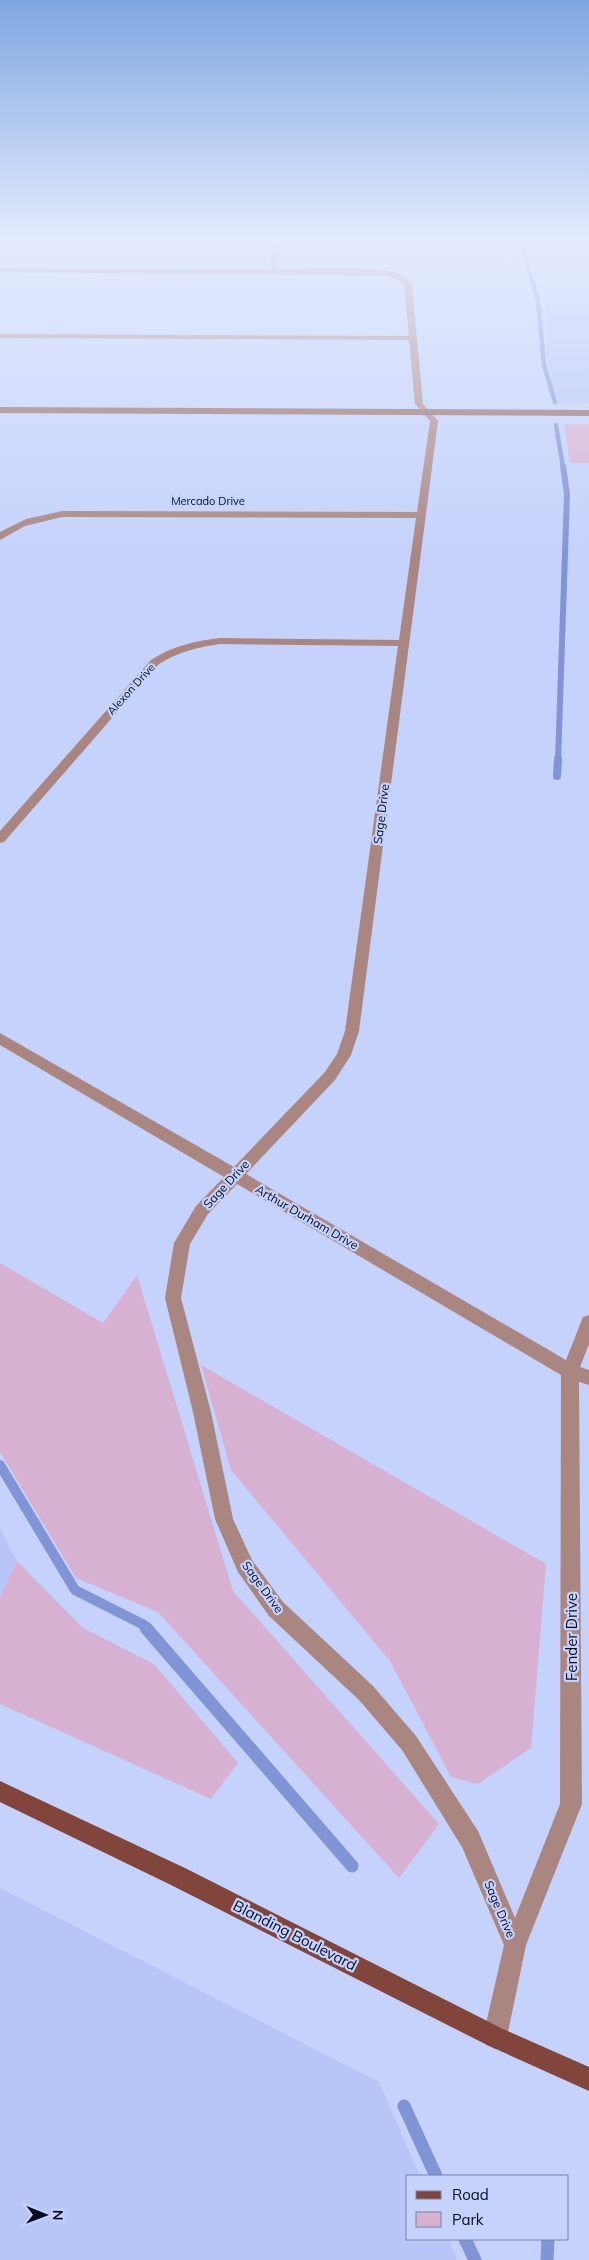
<svg xmlns="http://www.w3.org/2000/svg" width="589" height="2260" font-family="Mulish,sans-serif">
	<style>
		.built { fill: #b7c6f6 }
		.green { fill: #d7b1d1 }
		.lines { fill: none; stroke-linecap: round; stroke-linejoin: round }
		.stream-far4 { stroke: #8194d5; stroke-width: 4.5 }
		.stream-far3 { stroke: #8194d5; stroke-width: 6 }
		.stream-far2 { stroke: #8194d5; stroke-width: 8 }
		.stream-far1 { stroke: #8194d5; stroke-width: 10 }
		.stream { stroke: #8194d5; stroke-width: 13 }
		.street { fill: #aa8680; fill-rule: evenodd }
		.secondary { fill: #936158; fill-rule: evenodd }
		.primary { fill: #82453b; fill-rule: evenodd }
		.labels { text-anchor: middle; dominant-baseline: central; stroke-width: 4.5; stroke-linejoin: round; paint-order: stroke }
		.far-street-label { font-size: 11px; fill: #070b1d; stroke: #c4d2fc }
		.street-label { font-size: 12px; fill: #070b1d; stroke: #c4d2fc }
		.near-street-label { font-size: 15px; fill: #070b1d; stroke: #c4d2fc }
	</style>
	<rect width="100%" height="100%" fill="#c4d2fc"/>
	<!-- built -->
	<g class="built">
		<path d="M546,304H589V404H559L547,359Z"/>
		<path d="M0,1528L17,1561L0,1598Z"/>
		<path d="M0,1888L379,2082L420,2176H408V2239H448L457,2260H0Z"/>
	</g>
	<!-- green -->
	<g class="green">
		<path d="M564,424H589V463H570Z"/>
		<path d="M0,1263L103,1323L137,1275L233,1591L439,1824L399,1878L158,1612L76,1578L0,1452Z"/>
		<path d="M201,1365L546,1564L531,1748L478,1784L451,1777L390,1661L231,1470Z"/>
		<path d="M17,1561L83,1628L154,1664L238,1763L211,1799L0,1704V1598Z"/>
	</g>
	<g class="lines">
		<!-- stream-far4 -->
		<g class="stream-far4">
			<path d="M520,240L538,300L544,365L555,402"/>
			<path d="M556,425L563,467"/>
		</g>
		<!-- stream-far3 -->
		<path class="stream-far3" d="M558,761L567,494L563,466"/>
		<!-- stream-far2 -->
		<path class="stream-far2" d="M557,776L558,759"/>
		<!-- stream-far1 -->
		<path class="stream-far1" d="M0,1465L75,1590L144,1625L147,1629"/>
		<!-- stream -->
		<g class="stream">
			<path d="M146,1628L352,1866"/>
			<path d="M404,2106L436,2176"/>
			<path d="M465,2239L475,2260"/>
			<path d="M547,2260L548,2239"/>
		</g>
		<!-- street -->
		<path class="street" d="M273,240H281L278,269C307,269 377,264 401,275C406,277 409,281 412,285L423,404L438,421L359,1031L351,1055L335,1080L246,1174L566,1360L583,1317L589,1315V1344L580,1367L589,1370V1385L579,1382L582,1804L526,1945L507,2037L503,2045L495,2049L487,2045L483,2037L504,1945L462,1847L402,1750L359,1700L269,1616L238,1572L215,1519L193,1412L165,1298L174,1243L196,1206L224,1177L0,1045V1033L234,1167L325,1072L337,1054L345,1031L398,646L220,644C198,647 178,652 159,664L4,842L0,843V831L151,660C172,646 195,641 220,638L399,640L416,518L62,517L25,526L0,540V532L26,519L62,511L417,512L430,421L415,404L409,340L0,338V334L409,336L404,285L399,280L388,276L0,272V268L271,269ZM237,1184L561,1375L560,1804L515,1918L478,1831L416,1736L373,1686L283,1602L252,1560L233,1519L211,1412L181,1298L190,1244L208,1214Z"/>
		<!-- secondary -->
		<path class="secondary" d="M0,407L589,410V416L0,413Z"/>
		<!-- primary -->
		<path class="primary" d="M0,1781L187,1869L503,2029L589,2067V2091L487,2045L171,1885L0,1802Z"/>
	</g>
	<!-- sky -->
	<linearGradient id="sky" x2="0" y2="1"><stop stop-color="#7fa7e0"/><stop offset="0.43" stop-color="#e4ebfe"/><stop offset="1" stop-color="#e4ebfe" stop-opacity="0"/></linearGradient>
	<rect width="589" height="556" fill="url(#sky)"/>
	<g class="labels">
		<!-- far-street labels -->
		<g class="far-street-label">
			<text x="208" y="501">Mercado Drive</text>
			<text transform="translate(131 689) rotate(-48)">Alexon Drive</text>
		</g>
		<!-- street labels -->
		<g class="street-label">
			<text transform="translate(381 814) rotate(-83)">Sage Drive</text>
			<text transform="translate(226 1184) rotate(-47)">Sage Drive</text>
			<text transform="translate(307 1217) rotate(30)">Arthur Durham Drive</text>
			<text transform="translate(263 1587) rotate(54)">Sage Drive</text>
			<text transform="translate(500 1909) rotate(67)">Sage Drive</text>
		</g>
		<!-- near-street labels -->
		<g class="near-street-label">
			<text transform="translate(571 1637) rotate(-90)">Fender Drive</text>
			<text transform="translate(295 1935) rotate(27)">Blanding Boulevard</text>
		</g>
	</g>
	<!-- legend -->
	<rect x="406" y="2175" width="162" height="65" fill="#c4d2fc" stroke="#7882a3"/>
	<rect x="416" y="2191" width="25" height="8" fill="#82453b" stroke="#7882a3"/>
	<text x="452" y="2200" font-size="15" fill="#070b1d">Road</text>
	<rect x="416" y="2212" width="25" height="15" fill="#d7b1d1" stroke="#7882a3"/>
	<text x="452" y="2225" font-size="15" fill="#070b1d">Park</text>
	<!-- north arrow -->
	<g transform="translate(45 2215) rotate(91)" stroke="#c4d2fc" stroke-width="4" paint-order="stroke">
	<path d="M0-4L9 19L0 12L-9 19Z" fill="#070b1d"/>
	<text y="-8" font-size="14" font-weight="bold" text-anchor="middle" fill="#070b1d">N</text>
	</g>
</svg>
